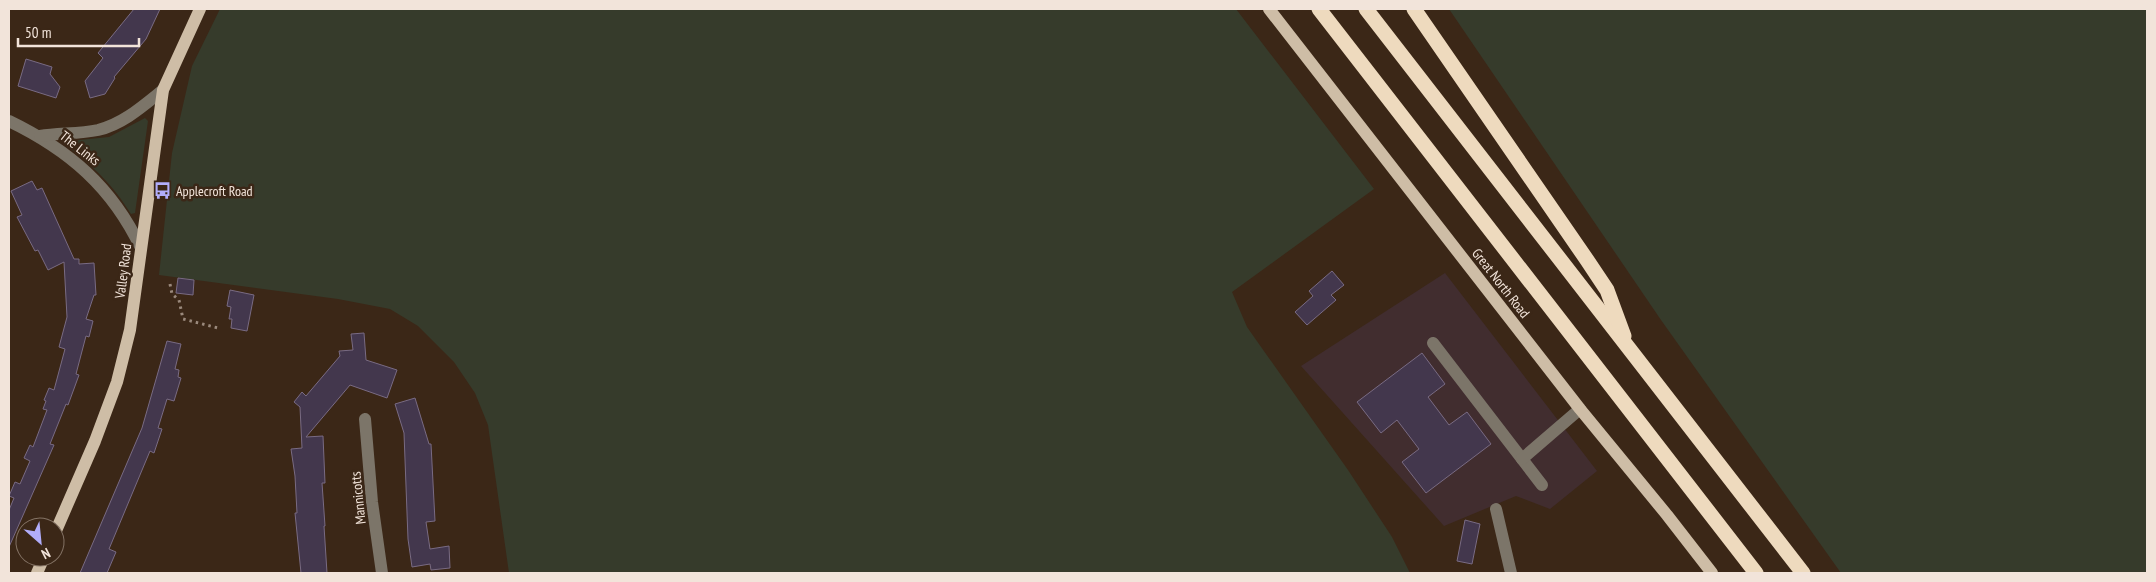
<svg xmlns="http://www.w3.org/2000/svg" width="2156" height="582" font-family="'PT Sans Narrow',sans-serif">
	<style>
		.commercial { fill: #412d2f }
		.green { fill: #363b2b }
		.building { fill: #43374d; stroke: #796b83 }
		.lines { fill: none; stroke-linecap: round; stroke-linejoin: round }
		.path { stroke: #9a897c; stroke-width: 3; stroke-dasharray: 2.5 4; stroke-linecap: butt }
		.minor { stroke: #7c7569; stroke-width: 12 }
		.major { stroke: #cebda6; stroke-width: 12 }
		.highway { stroke: #eedabe; stroke-width: 15 }
		.labels { text-anchor: middle; dominant-baseline: central; stroke-width: 5; stroke-linejoin: round; paint-order: stroke }
		.street-label { font-size: 14px; fill: #f2e4da; stroke: #3b2717 }
		.poi-label { font-size: 14px; fill: #f2e4da; stroke: #3b2717; text-anchor: start }
	</style>
	<rect width="100%" height="100%" fill="#3b2717"/>
	<!-- commercial -->
	<path class="commercial" d="M1445,273L1597,471L1550,509L1516,496L1444,526L1301,366Z"/>
	<!-- green -->
	<g class="green">
		<path d="M220,9H1236L1374,189L1232,292L1247,327L1348,470L1392,537L1410,573H509L488,425L475,393L454,362L418,326L390,309L338,299L159,275L172,153L192,66Z"/>
		<path d="M1449,9H2147V573H1841L1661,320Z"/>
		<path d="M145,118L148,121L135,213L131,214C113,185 95,168 68,147L70,141L109,137Z"/>
	</g>
	<!-- building -->
	<g class="building">
		<path d="M134,9H160L146,39L114,77L115,78L105,94L90,98L85,81L103,58L98,53Z"/>
		<path d="M26,59L52,67L50,74L60,87L56,98L18,86Z"/>
		<path d="M32,181L37,190L42,188L74,259H79V264L94,263L96,295H94L86,319L93,321L89,337L86,336L76,374L79,375L75,386L68,405L66,404L50,444L54,445L9,547V510L14,498L9,496L15,482L20,484L30,461L24,458L30,445L33,447L47,410L43,409L46,401L44,400L49,388L54,390L65,349L59,347L67,317L64,262L48,270L38,250L35,251L17,217L22,215L11,191Z"/>
		<path d="M1332,271L1344,285L1331,295L1336,300L1307,325L1295,312L1313,296L1309,291Z"/>
		<path d="M178,278L194,280L193,295L176,293Z"/>
		<path d="M230,290L254,295L247,331L231,328L232,319H229L231,307L227,306Z"/>
		<path d="M364,333L366,360L397,370L387,398L350,385L306,437L323,436L325,483H322L325,526H324L327,573H301L295,513H297L295,476L291,449L302,448L300,407L294,402L302,392L306,396L340,356L339,351L353,350L351,334Z"/>
		<path d="M167,341L181,344L175,369L179,370L178,377L181,378L174,401L167,399L158,428L162,429L154,453L150,451L109,549L116,552L107,573H80L142,428Z"/>
		<path d="M1422,353L1445,384L1428,397L1449,425L1467,412L1491,444L1426,493L1402,462L1419,449L1397,420L1381,433L1357,402Z"/>
		<path d="M415,398L429,444H431L435,521L426,522L430,549L449,546L450,568L431,570L430,564L412,567L408,539L404,433L395,404Z"/>
		<path d="M1465,520L1480,524L1472,564L1457,561Z"/>
	</g>
	<g class="lines">
		<!-- path -->
		<path class="path" d="M170,284L172,294L179,300L183,319L218,328"/>
		<!-- minor -->
		<g class="minor">
			<path d="M9,121C69,150 112,187 141,248"/>
			<path d="M40,136C59,133 79,134 98,130C123,124 143,106 163,90"/>
			<path d="M1433,343L1542,485"/>
			<path d="M365,419L372,502L382,573"/>
			<path d="M1522,459L1580,409"/>
			<path d="M1496,509L1511,573"/>
		</g>
		<!-- major -->
		<g class="major">
			<path d="M1269,9L1580,409L1667,515L1712,573"/>
			<path d="M55,533L95,441L117,382L130,330L163,90L200,9"/>
			<path d="M37,573L44,557"/>
		</g>
		<!-- highway -->
		<g class="highway">
			<path d="M1319,9L1756,573"/>
			<path d="M1366,9L1803,573"/>
			<path d="M1414,9L1587,260L1607,290L1624,336"/>
		</g>
	</g>
	<!-- icons -->
	<defs>
		<symbol id="bus-bare" viewBox="-9 -9 18 18"><path d="M-5-6H5V4H4V6H2V4H-2V6H-4V4H-5ZM-3.5-4V0h7V-4ZM-3.5 1.2v1.5H-2V1.2ZM2 1.2v1.5H3.5V1.2Z" fill="#b1adfa" stroke="#3b2717" stroke-width="2.5" paint-order="stroke"/></symbol>
	</defs>
	<g fill-rule="evenodd">
		<use href="#bus-bare" x="150" y="178" width="25" height="25"/>
	</g>
	<g class="labels">
		<!-- street labels -->
		<g class="street-label">
			<text transform="translate(80 148) rotate(38)">The Links</text>
			<text transform="translate(123 271) rotate(-83)">Valley Road</text>
			<text transform="translate(1501 283) rotate(52)">Great North Road</text>
			<text transform="translate(358 498) rotate(-96)">Mannicotts</text>
		</g>
		<!-- poi labels -->
		<g class="poi-label">
			<text x="176" y="191">Applecroft Road</text>
		</g>
	</g>
	<!-- border -->
	<rect width="2156" height="582" fill="none" stroke="#f2e4da" stroke-width="20"/>
	<!-- north arrow -->
	<g transform="translate(40 542) rotate(153)"><circle r="24" fill="#3b2717" stroke="#847365"/>
	<path d="M0-4L9 19L0 12L-9 19Z" fill="#b1adfa"/>
	<text y="-8" font-size="14" font-weight="bold" text-anchor="middle" fill="#f2e4da">N</text>
	</g>
	<!-- scale -->
	<path d="M18 38v8h121v-8" fill="none" stroke="#f2e4da" stroke-width="2.5"/>
	<text x="25" y="38" font-size="15" fill="#f2e4da" stroke="#3b2717" stroke-width="4" paint-order="stroke">50 m</text>
</svg>
